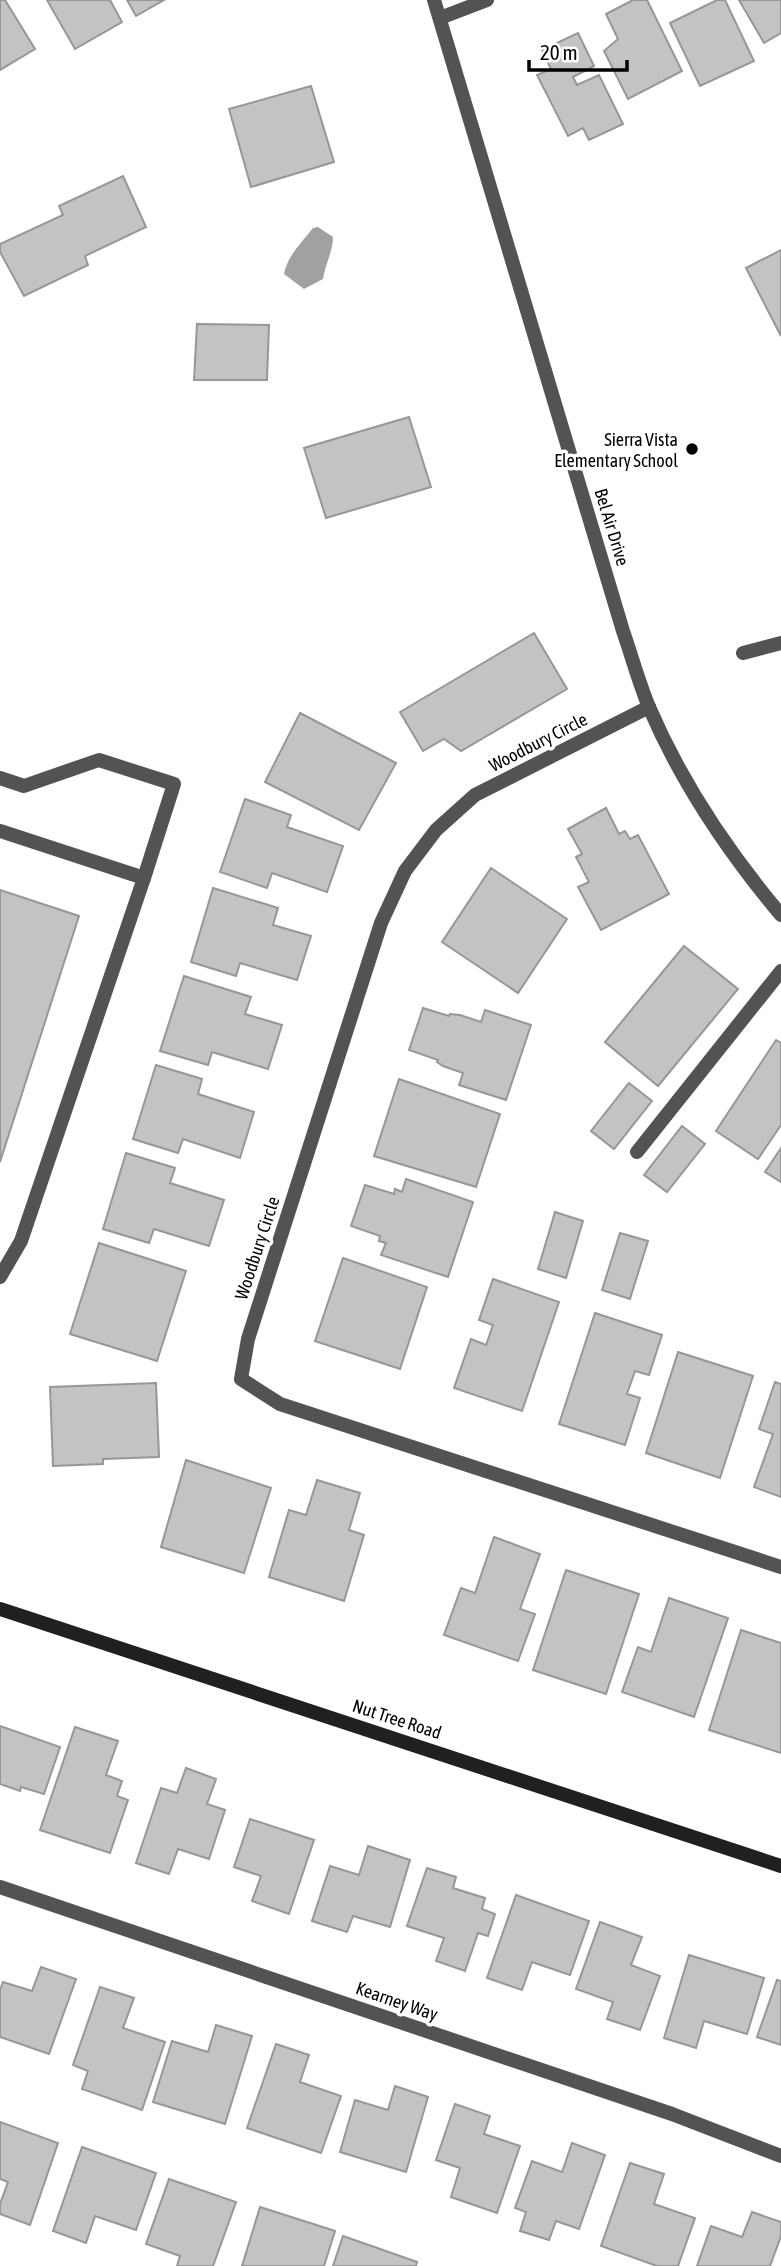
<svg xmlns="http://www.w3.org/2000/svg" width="781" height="2266" font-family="'Asap Condensed',sans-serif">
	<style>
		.water { fill: #a1a1a1 }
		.building { fill: #c3c3c3; stroke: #979797; stroke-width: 2 }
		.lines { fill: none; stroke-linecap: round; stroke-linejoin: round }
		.service { stroke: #535353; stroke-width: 14 }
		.minor { stroke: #535353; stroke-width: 14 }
		.tertiary { stroke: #535353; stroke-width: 14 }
		.secondary { stroke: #202020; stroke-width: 14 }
		.poi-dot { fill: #000; stroke: #fff; stroke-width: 2.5 }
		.labels { text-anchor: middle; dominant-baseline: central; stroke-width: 7; stroke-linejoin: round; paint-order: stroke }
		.poi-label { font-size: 18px; fill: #000; stroke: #fff; text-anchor: end }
		.street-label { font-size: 18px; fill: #000; stroke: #fff }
	</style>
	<rect width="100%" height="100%" fill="#fff"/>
	<!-- water -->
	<path class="water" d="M318,227L333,237C333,251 325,265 323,279L304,289L284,274C287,256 303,241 313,228Z"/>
	<!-- building -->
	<g class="building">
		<path d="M0,0H5L35,49L0,70Z"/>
		<path d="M47,0H110L122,22L75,49Z"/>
		<path d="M127,0H164L136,16Z"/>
		<path d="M633,0H647L682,71L628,99L604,51L618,39L606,14Z"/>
		<path d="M717,0H725L754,61L700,86L670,23Z"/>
		<path d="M739,0H781V33L764,43Z"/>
		<path d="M578,33L594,66L573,77L577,85L599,75L623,124L589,140L583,128L568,136L537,75L551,69L542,50Z"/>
		<path d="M311,86L334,162L251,187L229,109Z"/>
		<path d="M123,176L146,227L85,256L88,265L24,296L0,252V244L63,215L59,206Z"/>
		<path d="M781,250V336L746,268Z"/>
		<path d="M197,324L269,325L267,380H194Z"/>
		<path d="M409,417L431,487L326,518L304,448Z"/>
		<path d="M534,633L567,689L461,751L444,739L423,751L400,712Z"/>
		<path d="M300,713L396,763L359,830L265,782Z"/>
		<path d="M245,799L291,815L287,827L343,846L327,892L272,873L267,888L220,872Z"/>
		<path d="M606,808L619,834L625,831L630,839L638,835L669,894L601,930L578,887L589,882L576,857L582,854L568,829Z"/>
		<path d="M491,868L567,919L518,993L442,942Z"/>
		<path d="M213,888L278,908L273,925L311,936L297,980L240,963L236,976L191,962Z"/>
		<path d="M0,890L79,916L0,1162Z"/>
		<path d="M684,946L738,989L658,1086L605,1042Z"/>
		<path d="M184,976L251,997L245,1014L282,1025L268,1069L212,1052L208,1065L160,1051Z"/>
		<path d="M423,1008L449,1016L450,1014L460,1015L481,1022L485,1010L531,1025L506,1100L459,1085L463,1073L443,1066L437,1062L438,1060L409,1050Z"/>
		<path d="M776,1040L781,1043V1125L758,1159L716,1131Z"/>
		<path d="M156,1065L202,1079L198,1094L254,1112L240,1158L183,1139L178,1153L133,1139Z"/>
		<path d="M399,1079L500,1114L476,1187L374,1156Z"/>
		<path d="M629,1083L652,1101L614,1149L591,1131Z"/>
		<path d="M682,1126L705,1144L667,1192L644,1175Z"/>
		<path d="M781,1148V1182L765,1172Z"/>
		<path d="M126,1153L175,1168L170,1183L224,1200L209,1246L154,1229L149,1243L103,1229Z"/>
		<path d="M406,1179L473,1202L448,1277L381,1255L386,1243L379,1241L380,1236L351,1226L365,1185L394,1194L395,1189L402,1192Z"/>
		<path d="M555,1212L583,1221L566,1278L538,1269Z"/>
		<path d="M620,1233L648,1241L630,1299L602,1290Z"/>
		<path d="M99,1243L186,1271L157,1361L70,1334Z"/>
		<path d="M343,1258L427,1287L400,1369L315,1341Z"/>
		<path d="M493,1279L559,1302L522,1411L454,1388L471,1339L486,1345L493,1325L479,1320Z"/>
		<path d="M595,1313L662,1335L649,1375L635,1371L627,1394L640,1398L625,1445L559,1424Z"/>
		<path d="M678,1352L753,1376L720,1478L646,1453Z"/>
		<path d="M775,1382L781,1384V1497L754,1487L773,1434L759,1429Z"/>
		<path d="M156,1383L159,1457L103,1459V1464L53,1466L50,1387Z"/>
		<path d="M186,1460L271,1488L244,1573L161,1547Z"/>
		<path d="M317,1480L360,1493L349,1530L364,1535L344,1601L269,1577L289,1510L306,1515Z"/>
		<path d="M494,1537L540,1554L520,1609L535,1614L518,1661L444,1635L461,1588L475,1593Z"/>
		<path d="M566,1570L639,1594L606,1694L533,1670Z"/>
		<path d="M669,1598L728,1618L694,1717L622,1692L638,1647L651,1652Z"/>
		<path d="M741,1630L781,1643V1753L709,1730Z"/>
		<path d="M0,1726L60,1747L44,1794L21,1787L20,1791L0,1784Z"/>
		<path d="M75,1727L118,1741L106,1775L122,1781L117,1796L128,1800L110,1853L40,1830Z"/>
		<path d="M186,1768L216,1779L207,1804L225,1810L209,1859L178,1849L169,1874L136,1863L161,1788L177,1793Z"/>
		<path d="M250,1819L314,1840L289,1914L252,1901L261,1876L234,1867Z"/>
		<path d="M368,1846L410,1860L390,1927L353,1916L347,1932L312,1921L330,1866L359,1875Z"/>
		<path d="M427,1868L456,1877L453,1888L485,1898L482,1909L495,1914L488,1936L478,1933L465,1971L436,1961L444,1938L407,1926Z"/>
		<path d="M516,1895L589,1921L570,1975L532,1962L522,1990L487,1978Z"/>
		<path d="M600,1922L642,1937L631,1965L660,1976L640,2030L607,2019L613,2002L576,1989Z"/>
		<path d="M689,1955L764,1978L747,2034L704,2021L696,2048L664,2038Z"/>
		<path d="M41,1967L76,1979L49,2054L0,2037V1990L3,1982L32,1991Z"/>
		<path d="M777,1980L781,1981V2045L757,2037Z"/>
		<path d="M100,1987L134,1998L123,2028L165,2042L142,2110L82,2089L88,2071L73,2065Z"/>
		<path d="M216,2025L252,2036L225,2124L153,2102L172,2041L208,2052Z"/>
		<path d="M276,2044L309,2055L300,2082L341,2096L321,2153L247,2128Z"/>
		<path d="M395,2086L428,2097L406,2172L340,2152L355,2100L388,2110Z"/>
		<path d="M455,2104L490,2116L484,2134L520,2146L497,2213L451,2197L460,2168L436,2160Z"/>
		<path d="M0,2122L58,2143L30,2225L0,2214V2204L8,2182L0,2179Z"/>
		<path d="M572,2143L605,2155L579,2229L556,2221L549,2240L520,2231L526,2212L515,2208L532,2161L562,2172Z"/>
		<path d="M82,2147L156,2173L136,2230L95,2216L86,2243L53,2231Z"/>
		<path d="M630,2163L664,2174L654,2204L695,2218L678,2266H657L601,2246Z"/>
		<path d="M169,2179L236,2202L213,2266H177L180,2256L146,2244Z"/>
		<path d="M260,2207L335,2231L324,2266H242Z"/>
		<path d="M752,2212L781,2222V2236L770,2266H697L711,2226L742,2237Z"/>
		<path d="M343,2236L417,2262L416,2266H333Z"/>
	</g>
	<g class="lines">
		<!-- service -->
		<g class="service">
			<path d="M743,653L781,643"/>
			<path d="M0,778L24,786L99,760L174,784L144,878"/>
			<path d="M0,831L144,878L21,1241L0,1277"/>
			<path d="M637,1152L781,971"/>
		</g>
		<!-- minor -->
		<g class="minor">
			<path d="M440,18L487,0"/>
			<path d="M649,707L475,795L436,830L405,871L381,923L248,1339L241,1379L280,1404L781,1567"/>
			<path d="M0,1887L672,2114L781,2156"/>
		</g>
		<!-- tertiary -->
		<path class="tertiary" d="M434,0L623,631C632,657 639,683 649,707C682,784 728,852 781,915"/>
		<!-- secondary -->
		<path class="secondary" d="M0,1609L781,1866"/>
	</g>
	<!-- markers -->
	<circle class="poi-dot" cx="692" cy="449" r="7"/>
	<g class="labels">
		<!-- poi labels -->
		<g class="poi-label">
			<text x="678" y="439">Sierra Vista<tspan x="678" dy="21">Elementary School</tspan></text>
		</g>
		<!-- street labels -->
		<g class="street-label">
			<text transform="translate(612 527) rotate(73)">Bel Air Drive</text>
			<text transform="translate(538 742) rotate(-27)">Woodbury Circle</text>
			<text transform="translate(257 1248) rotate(-72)">Woodbury Circle</text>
			<text transform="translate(397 1719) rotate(18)">Nut Tree Road</text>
			<text transform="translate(397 2001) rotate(19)">Kearney Way</text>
		</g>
	</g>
	<!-- scale -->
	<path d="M529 60v10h98v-10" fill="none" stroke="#000000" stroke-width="3.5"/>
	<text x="540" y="60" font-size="21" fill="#000000" stroke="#ffffff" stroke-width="5" paint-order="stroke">20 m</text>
</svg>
